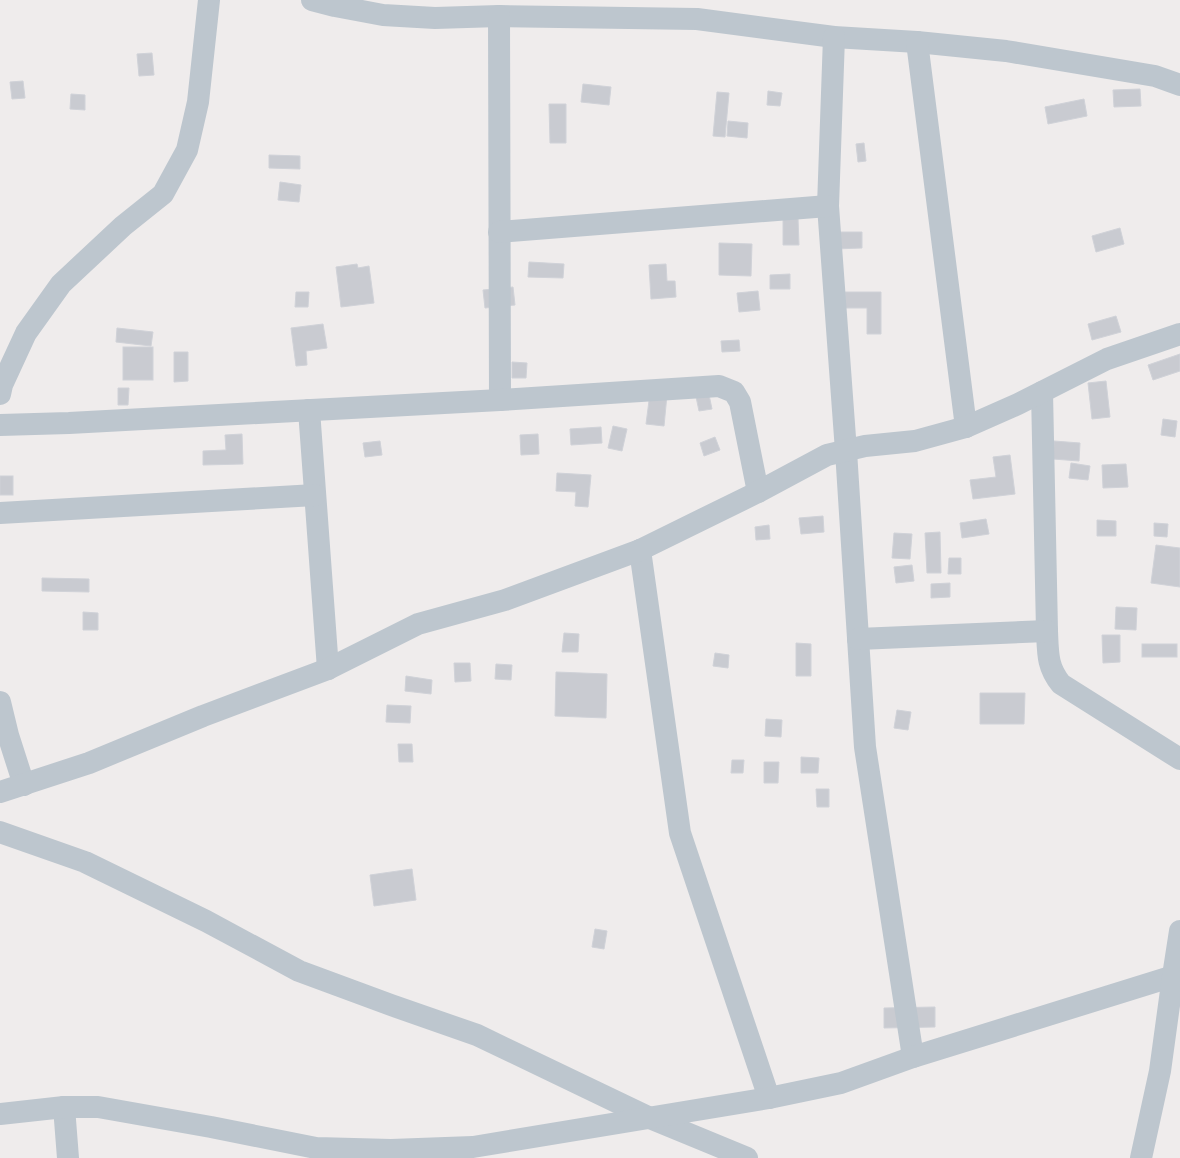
<svg xmlns="http://www.w3.org/2000/svg" width="1180" height="1158" font-family="Barlow,sans-serif">
	<style>
		.building { fill: #c9cbd1; stroke: #d0d2d8 }
		.lines { fill: none; stroke-linecap: round; stroke-linejoin: round }
		.street { stroke: #bdc6ce; stroke-width: 22 }
	</style>
	<rect width="100%" height="100%" fill="#efecec"/>
	<!-- building -->
	<g class="building">
		<path d="M152,53L154,75L139,76L137,54Z"/>
		<path d="M23,81L25,98L12,99L10,82Z"/>
		<path d="M583,84L611,87L609,105L581,102Z"/>
		<path d="M1140,89L1141,106L1114,107L1113,90Z"/>
		<path d="M768,91L782,93L780,106L767,105Z"/>
		<path d="M717,92L729,93L725,137L713,136Z"/>
		<path d="M71,94L85,95V110L70,109Z"/>
		<path d="M1084,99L1087,116L1048,124L1045,107Z"/>
		<path d="M549,104H566V143H550Z"/>
		<path d="M728,121L748,123L747,138L727,136Z"/>
		<path d="M864,143L866,161L858,162L856,144Z"/>
		<path d="M269,155L300,156V169L269,168Z"/>
		<path d="M280,182L301,185L299,202L278,200Z"/>
		<path d="M783,218H798L799,245H783Z"/>
		<path d="M1120,228L1124,244L1096,252L1092,236Z"/>
		<path d="M834,232H862V248L834,249Z"/>
		<path d="M719,243L752,244L751,276L719,275Z"/>
		<path d="M529,262L564,264L563,278L528,277Z"/>
		<path d="M357,264L358,268L369,266L374,303L341,307L336,267Z"/>
		<path d="M666,264L667,281H675L676,297L651,299L649,265Z"/>
		<path d="M790,274V289H770V275Z"/>
		<path d="M513,287L515,305L485,308L483,290Z"/>
		<path d="M758,291L760,310L739,312L737,293Z"/>
		<path d="M296,292H309L308,307H295Z"/>
		<path d="M845,292H881V334H867V308H845Z"/>
		<path d="M1116,316L1121,332L1092,340L1088,324Z"/>
		<path d="M323,324L327,348L306,351L307,365L296,366L291,328Z"/>
		<path d="M117,328L153,332L151,346L116,342Z"/>
		<path d="M739,340L740,351L722,352L721,341Z"/>
		<rect x="123" y="347" width="30" height="33"/>
		<path d="M174,352H188V381L174,382Z"/>
		<path d="M1180,354V371L1153,380L1148,365Z"/>
		<path d="M512,362L527,363L526,378H512Z"/>
		<path d="M1106,381L1110,417L1092,419L1088,383Z"/>
		<path d="M118,388H129L128,405H118Z"/>
		<path d="M708,390L712,409L699,411L695,392Z"/>
		<path d="M650,393L667,395L664,426L646,424Z"/>
		<path d="M1163,419L1177,421L1175,437L1161,435Z"/>
		<path d="M613,426L627,429L622,451L608,448Z"/>
		<path d="M601,427L602,443L571,445L570,429Z"/>
		<path d="M242,434L243,464L203,465V451L226,450L225,435Z"/>
		<path d="M538,434L539,454L521,455L520,435Z"/>
		<path d="M715,437L720,450L704,456L700,443Z"/>
		<path d="M380,441L382,455L365,457L363,443Z"/>
		<path d="M1054,441L1080,443L1079,461L1053,459Z"/>
		<path d="M1010,455L1015,494L973,499L970,480L996,477L993,457Z"/>
		<path d="M1071,463L1090,466L1088,480L1069,478Z"/>
		<path d="M1126,464L1128,487L1103,488L1102,465Z"/>
		<path d="M557,473L591,475L588,507L575,506L576,492L556,491Z"/>
		<rect x="0" y="476" width="13" height="19"/>
		<path d="M823,516L824,532L801,534L799,518Z"/>
		<path d="M986,519L989,534L962,538L960,523Z"/>
		<path d="M1097,520L1116,521V536H1097Z"/>
		<path d="M1154,523L1168,524L1167,537L1154,536Z"/>
		<path d="M769,525L770,539L756,540L755,527Z"/>
		<path d="M940,532L941,573H927L925,533Z"/>
		<path d="M894,533L912,534L910,559L892,558Z"/>
		<path d="M1156,545L1180,548V587L1151,583Z"/>
		<path d="M949,558H961V574H948Z"/>
		<path d="M912,565L914,581L896,583L894,567Z"/>
		<path d="M42,578L89,579V592L42,591Z"/>
		<path d="M950,583V597L931,598V584Z"/>
		<path d="M1116,607L1137,608L1136,630L1115,629Z"/>
		<path d="M83,612L98,613V630H83Z"/>
		<path d="M564,633L579,634L578,652H562Z"/>
		<path d="M1102,635H1120V662L1103,663Z"/>
		<path d="M796,643L811,644V676H796Z"/>
		<rect x="1142" y="644" width="35" height="13"/>
		<path d="M715,653L729,655L728,668L713,666Z"/>
		<path d="M454,663H470L471,681L455,682Z"/>
		<path d="M496,664L512,665L511,680L495,679Z"/>
		<path d="M556,672L607,674L606,718L555,716Z"/>
		<path d="M406,676L432,680L431,694L405,691Z"/>
		<path d="M980,693H1025L1024,724H980Z"/>
		<path d="M387,705L411,706L410,723L386,722Z"/>
		<path d="M897,710L911,712L908,730L894,728Z"/>
		<path d="M766,719L782,720L781,737L765,736Z"/>
		<path d="M398,744H412L413,762H399Z"/>
		<path d="M801,757L819,758L818,773H801Z"/>
		<path d="M732,760H744L743,773H731Z"/>
		<path d="M764,762H779L778,783H764Z"/>
		<path d="M816,789H829V807H817Z"/>
		<path d="M412,869L416,900L374,906L370,875Z"/>
		<path d="M595,929L607,931L604,949L592,947Z"/>
		<path d="M935,1007V1027L884,1028V1008Z"/>
	</g>
	<g class="lines">
		<!-- street -->
		<g class="street">
			<path d="M312,0L335,6L383,15L435,18L499,16L697,19L834,37L917,42L1006,51L1155,76L1180,85"/>
			<path d="M499,16L500,400"/>
			<path d="M834,37L828,206L846,451L865,747L913,1057"/>
			<path d="M917,42L966,427"/>
			<path d="M499,232L828,206"/>
			<path d="M1042,392L1047,631C1048,653 1047,667 1061,684L1180,759"/>
			<path d="M0,394L2,385L26,333L61,284L123,226L163,194L187,150L198,102L209,0"/>
			<path d="M309,410L328,669"/>
			<path d="M0,425L69,423L500,400L719,386L734,392L740,402L758,492"/>
			<path d="M0,513L315,495"/>
			<path d="M640,550L680,833L769,1098"/>
			<path d="M858,639L1047,631"/>
			<path d="M0,702L8,735L24,785"/>
			<path d="M0,792L89,763L203,716L328,669L418,624L505,600L640,550L758,492L827,455L865,446L915,441L966,427L1018,404L1107,359L1180,334"/>
			<path d="M0,832L85,862L206,921L299,971L391,1005L477,1035L650,1118L747,1158"/>
			<path d="M64,1107L68,1158"/>
			<path d="M0,1114L64,1107H98L211,1127L316,1148L391,1150L473,1147L769,1098L841,1083L913,1057L1180,974"/>
			<path d="M1141,1158L1160,1071L1173,976L1180,931"/>
		</g>
	</g>
</svg>
